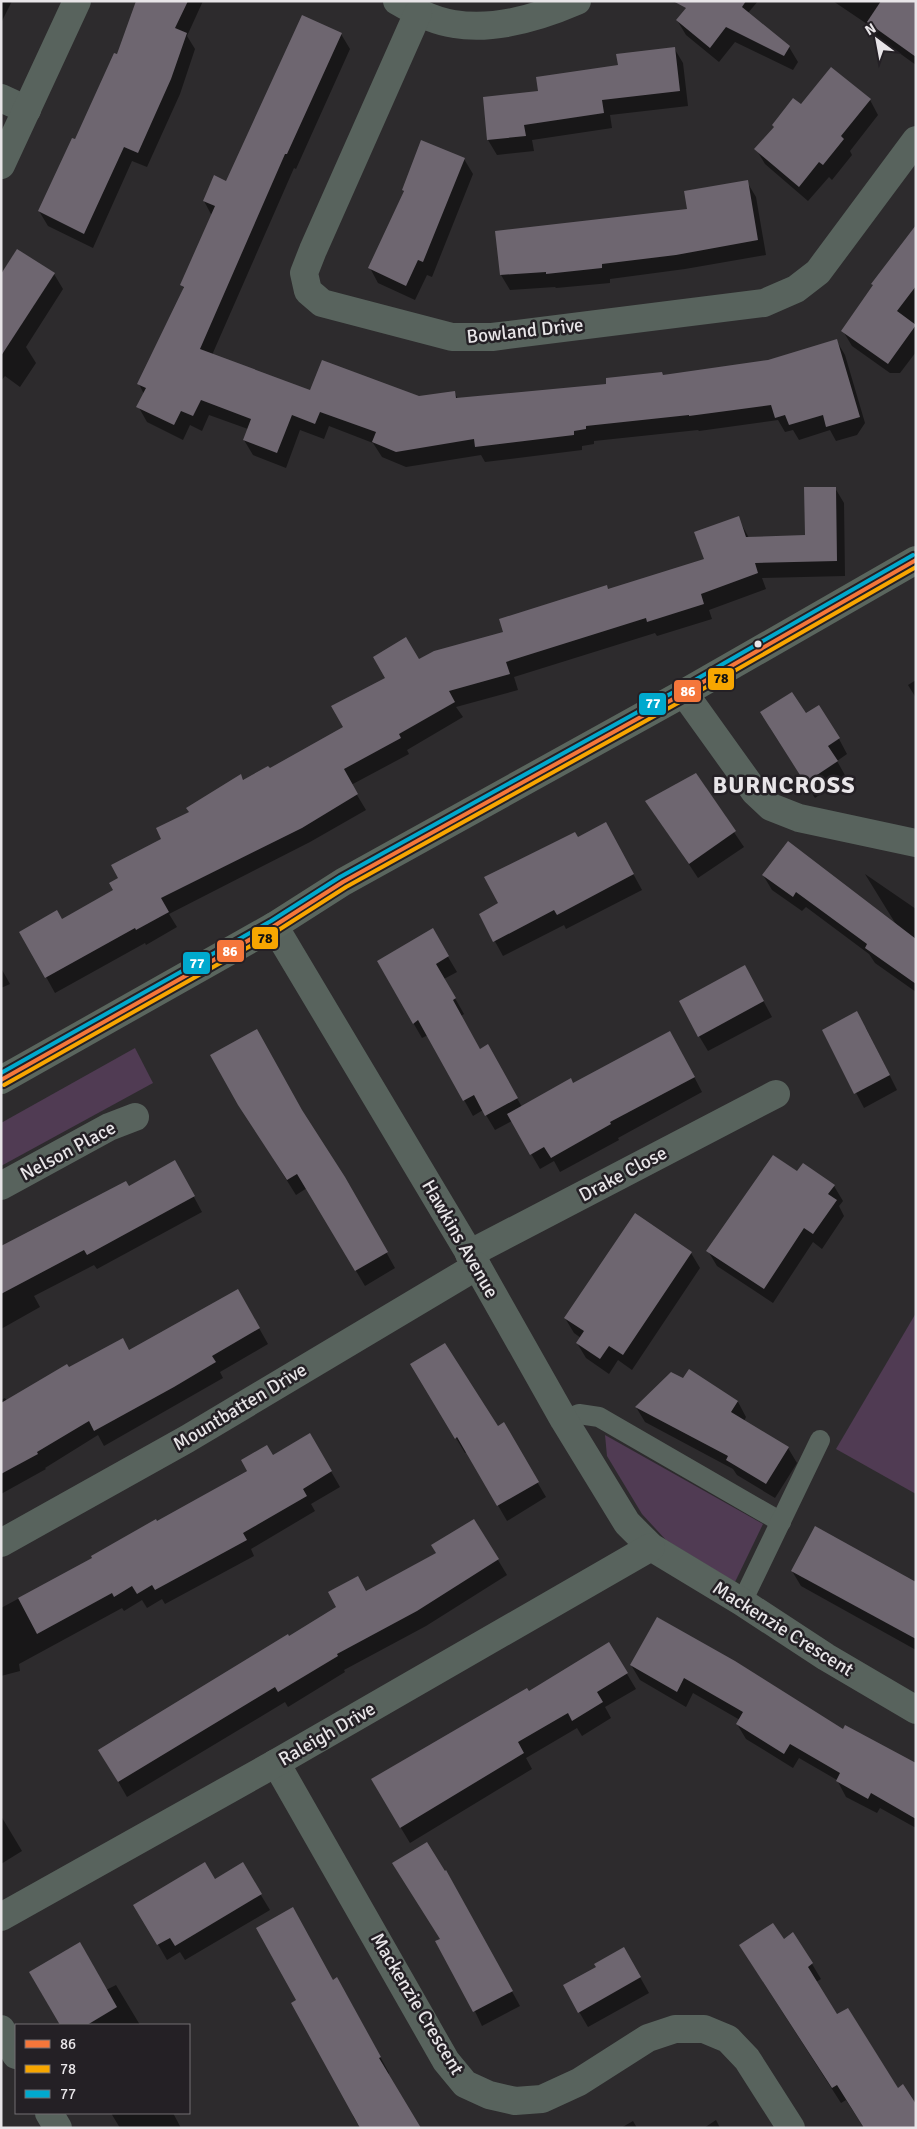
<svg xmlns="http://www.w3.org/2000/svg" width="917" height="2129" font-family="Signika,sans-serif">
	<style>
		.green { fill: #503b53 }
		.shadow { fill: #0007 }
		.building { fill: #6e6670 }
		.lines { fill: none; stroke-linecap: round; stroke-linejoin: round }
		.lane { stroke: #58635d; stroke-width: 20 }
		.street { stroke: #58635d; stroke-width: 28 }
		.secondary { stroke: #5a665e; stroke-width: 28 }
		.bus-1-casing { stroke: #242025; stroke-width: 8 }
		.bus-2-casing { stroke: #242025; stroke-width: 8 }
		.bus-3-casing { stroke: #242025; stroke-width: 8 }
		.bus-1 { stroke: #f5763a; stroke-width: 4 }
		.bus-2 { stroke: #f7a600; stroke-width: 4 }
		.bus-3 { stroke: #00a9ce; stroke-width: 4 }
		.bus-dot { fill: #e8e5e8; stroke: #242025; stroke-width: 2 }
		.labels { text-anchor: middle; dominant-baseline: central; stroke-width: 5; stroke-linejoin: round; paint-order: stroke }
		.street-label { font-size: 19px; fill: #e8e5e8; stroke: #242025 }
		.district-label { font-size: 24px; font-weight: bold; letter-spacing: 1px; fill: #e8e5e8; stroke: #242025 }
		.line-badge { stroke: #242025; stroke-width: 2 }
		.badge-label { font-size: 14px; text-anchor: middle; font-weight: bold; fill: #fff }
		.pale-badge-label { font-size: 14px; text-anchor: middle; font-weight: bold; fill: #111 }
	</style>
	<rect width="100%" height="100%" fill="#2d2b2d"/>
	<!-- green -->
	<g class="green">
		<path d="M135,1048L153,1083L1,1166V1123Z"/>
		<path d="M916,1313V1494L836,1449Z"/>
		<path d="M605,1435L763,1524L735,1582L666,1540L642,1514L607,1456Z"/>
	</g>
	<!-- shadow -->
	<g class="shadow">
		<path d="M1,1H12L1,23Z"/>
		<path d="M138,1H203L187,36L195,49L180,94L147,167L132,161L93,248L48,226L39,211L117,56Z"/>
		<path d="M693,1H758L748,13L789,47L798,62L793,70L735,42L719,62L686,35L677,20Z"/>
		<path d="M833,1H916V65L877,37L870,26Z"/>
		<path d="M341,34L350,49L296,169L294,168L212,355L311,391L419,398L454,392L458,399L608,385L768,361L836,340L845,355L865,423L857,435L836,441L830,430L799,440L793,430L785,432L778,420L699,431L698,430L594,441V444L582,446V450L485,462L481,455L406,467L382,457L373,443L329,426L324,439L300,430L286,468L253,455L244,440L248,429L209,415L202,431L190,425L183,440L147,422L138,406L144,394L139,384L184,290L182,285L212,216L204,201L227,182Z"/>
		<path d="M674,48L683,63L688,106L610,115L612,128L532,140L534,151L497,155L488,140L619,66Z"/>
		<path d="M870,100L878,115L850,151L852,155L832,180L829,177L808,201L765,164L756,149L775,127L801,106Z"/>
		<path d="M464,159L473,174L432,277L427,275L415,300L378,283L370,268L404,192L403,190Z"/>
		<path d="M747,182L756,197L766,255L685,269L610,279V283L556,288L555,287L510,290L501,275L497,232L689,210Z"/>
		<path d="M916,227V352L900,373H890L852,346L843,331Z"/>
		<path d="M54,274L63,289L26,347L36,363L20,387L5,376L1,381V277Z"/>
		<path d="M835,488L844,503L845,576L762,578L766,589L709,610L712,619L657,636L655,633L514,677L518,690L456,707L463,717L407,750L409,754L351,785L366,810L310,842L169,914L177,927L146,945L145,943L55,993L21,932L61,921L115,891L120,879L191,813L241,775L244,781L269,770L344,728L418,661L505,632L608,590L705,560L738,518L749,538L806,536Z"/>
		<path d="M916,680V698L908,685Z"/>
		<path d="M805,715L839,739L847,754L837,761L846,777L815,798L770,728Z"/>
		<path d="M695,775L744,847L698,878L647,801Z"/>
		<path d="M578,839H614L642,890L566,929L564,925L503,956L480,914L500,904Z"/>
		<path d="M865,874L916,909V992L875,963L869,954L806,907L802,911L772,890L763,875L897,926Z"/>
		<path d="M432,930L457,972L444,979L464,1014L461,1016L480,1050L487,1046L522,1107L573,1084L679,1048L702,1092L618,1138L619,1140L560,1172L554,1161L540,1169L512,1121L495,1130L483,1110L473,1116L428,1035L422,1038L378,962Z"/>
		<path d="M1,968L10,984L1,988Z"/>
		<path d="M753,982L772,1017L708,1051L699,1036Z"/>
		<path d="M866,1028L897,1090L864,1108L823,1030Z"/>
		<path d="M303,1114L344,1177L395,1268L365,1286L307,1188L296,1195L249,1120Z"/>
		<path d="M175,1162L202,1212L97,1269L94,1265L34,1296L40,1307L1,1329V1247L126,1182L129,1187Z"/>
		<path d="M798,1172L834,1186L843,1201L839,1206L844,1216L822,1249L813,1242L773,1303L717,1266L708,1251Z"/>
		<path d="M691,1253L700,1268L632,1370L618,1360L609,1374L586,1358L577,1343L581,1338L574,1333L565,1318Z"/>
		<path d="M238,1291L268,1344L220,1372L223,1378L104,1446L98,1435L45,1468L46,1469L1,1494V1400L5,1398L7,1401L68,1369L129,1352Z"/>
		<path d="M421,1380L497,1427L503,1424L546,1497L507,1521L467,1452L465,1453Z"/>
		<path d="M738,1402L746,1417L744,1421L788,1448L797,1463L775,1498L737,1475L733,1469L645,1422L636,1407Z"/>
		<path d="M310,1435L340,1487L311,1504L315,1511L251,1549L254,1556L165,1604L162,1599L147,1608L142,1600L124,1611L122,1608L19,1664L20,1671L1,1676V1608L94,1558Z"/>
		<path d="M474,1520L507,1575L426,1626L344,1670L345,1672L288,1707L285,1702L127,1797L100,1750L365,1592L437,1553Z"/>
		<path d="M792,1571L916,1582V1650L801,1586Z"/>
		<path d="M658,1618L843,1730L916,1771V1828L880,1808L877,1813L846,1797L837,1780L799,1758L793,1768L746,1739L737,1724L740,1720L693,1693L686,1707L640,1680L631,1665Z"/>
		<path d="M609,1644L636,1689L605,1707L611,1718L582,1736L577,1728L526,1758L532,1769L410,1843L372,1780L529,1693Z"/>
		<path d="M1,1816L22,1851L1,1864Z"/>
		<path d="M242,1864L270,1910L185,1960L180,1952L167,1960L135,1905L215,1880Z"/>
		<path d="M444,1872L454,1886L520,2006L482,2026L441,1940Z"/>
		<path d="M783,1941L812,1964L821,1979L816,1982L837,2016L897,2089L864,2128L846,2100L841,2103L749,1960Z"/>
		<path d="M624,1949L649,1993L588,2027L564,1986L597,1967Z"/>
		<path d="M31,1972L106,1990L116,1985L140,2025H61Z"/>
		<path d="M333,1981L346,1994L389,2073L360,2128L353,2116Z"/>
		<path d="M111,2113H173L181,2128H120Z"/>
		<path d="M716,2120L720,2128H704Z"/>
		<path d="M633,2121L637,2128H621Z"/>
	</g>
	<!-- building -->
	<g class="building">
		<path d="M136,1H188L175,28L187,33L171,79L138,153L124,147L84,234L38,211L72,138L75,139L114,53L117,54Z"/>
		<path d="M673,1H746L742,7L790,46L784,56L726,27L710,48L676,20L686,8Z"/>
		<path d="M881,1H916V57L867,22Z"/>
		<path d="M302,15L342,33L287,154H285L200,349L310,390L322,360L419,396L455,391L456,398L606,384V378L662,372L663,375L768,360L837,339L860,417L826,427L823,415L789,425L785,415L775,418L771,405L689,416V415L586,426V429L574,431V435L475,447L474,439L396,452L372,442L376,432L320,412L315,424L292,415L277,453L243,440L251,419L201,400L193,416L181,411L174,425L136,407L146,388L137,384L184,287L180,285L215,206L203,201L214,175L226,181Z"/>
		<path d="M675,47L680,91L602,100L604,113L524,125L526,136L487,140L483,97L538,91L536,77L618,65L616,54Z"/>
		<path d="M831,67L871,99L841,136L844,139L823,165L819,162L799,187L754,149L774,127L772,125L793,98L801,104Z"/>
		<path d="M421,140L465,158L423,262L418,260L406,286L368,268L404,191L402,190Z"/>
		<path d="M748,180L758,240L676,255L602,264V268L546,274V272L500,275L495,231L687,209L684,191Z"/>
		<path d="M916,225V286L897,311L916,325L888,364L841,331L873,285L871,284Z"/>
		<path d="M17,249L55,273L1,356V274Z"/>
		<path d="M804,487H836L837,561L755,563L758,573L701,594L704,604L647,622L646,618L506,662L510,674L449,691L455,702L399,734L401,738L344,769L358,794L302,828L161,898L169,912L136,930L135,928L45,978L19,932L57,910L62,919L113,890L109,883L118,878L111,865L161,839L156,828L189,812L186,808L241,774L243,780L268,766L270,768L343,727L331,706L385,678L373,657L406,637L419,659L434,651L503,632L499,619L607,585L608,589L704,559L694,532L739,516L746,537L805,535Z"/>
		<path d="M792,692L806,713L819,705L840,738L828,746L838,761L805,783L760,712Z"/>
		<path d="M696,773L736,831L689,864L645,801Z"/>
		<path d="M606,822L634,874L557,915L554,910L493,942L479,914L498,903L484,877L575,832L578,837Z"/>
		<path d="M788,841L916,939V984L865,948L867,944L796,892L793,897L762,875Z"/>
		<path d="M433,928L449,956L436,964L456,998L453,1000L480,1049L488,1044L518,1098L485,1116L474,1095L463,1101L418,1020L413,1024L377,961Z"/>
		<path d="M745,965L764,1001L698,1037L679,1001Z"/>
		<path d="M857,1011L890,1075L854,1094L822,1030Z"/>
		<path d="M257,1029L302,1110L345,1177L388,1252L355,1271L297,1174L287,1180L238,1105L210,1055Z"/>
		<path d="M670,1031L695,1077L610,1122L611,1124L551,1158L544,1147L530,1155L507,1114L571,1078L573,1083Z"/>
		<path d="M773,1155L797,1171L803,1163L835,1185L828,1194L837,1200L813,1234L804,1228L764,1289L706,1251Z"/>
		<path d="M175,1160L195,1196L87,1255L84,1250L1,1294V1246L126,1181L129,1186Z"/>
		<path d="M635,1213L692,1252L623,1355L609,1346L600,1359L576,1343L584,1331L564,1318Z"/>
		<path d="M238,1289L260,1328L212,1356L216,1362L174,1387L94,1431L89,1421L37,1452L38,1454L1,1474V1403L67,1364L69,1367L123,1338L129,1350Z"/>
		<path d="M445,1343L498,1426L504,1422L539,1482L497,1506L457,1437L455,1439L410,1364Z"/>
		<path d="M689,1369L738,1401L731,1412L789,1447L766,1484L726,1460L728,1456L635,1407L671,1372L683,1378Z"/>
		<path d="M310,1433L332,1471L303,1489L307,1496L243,1533L247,1540L155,1590L152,1585L137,1594L132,1586L114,1597L112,1593L37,1634L18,1598L92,1558L91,1556L156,1519L157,1521L247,1471L241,1460L267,1445L273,1455Z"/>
		<path d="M474,1519L499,1559L417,1611L337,1654L338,1656L278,1692L275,1687L118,1782L98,1750L288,1634L289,1636L336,1607L328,1592L358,1576L366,1591L436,1553L431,1545Z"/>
		<path d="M815,1526L916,1582V1639L791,1571Z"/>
		<path d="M657,1617L735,1661L843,1729L845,1725L916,1763V1819L871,1793L868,1799L836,1781L840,1773L790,1744L784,1754L736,1724L743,1712L684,1678L677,1692L630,1665Z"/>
		<path d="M609,1642L628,1673L597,1692L603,1702L572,1721L568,1713L518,1742L524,1753L400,1828L371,1779L527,1688L529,1691Z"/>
		<path d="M427,1842L445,1871L446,1870L513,1991L473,2012L435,1941L440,1939L392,1863Z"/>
		<path d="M205,1862L215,1879L243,1862L262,1894L175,1946L170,1938L157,1945L133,1905Z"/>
		<path d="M293,1907L333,1980L337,1977L381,2057L379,2058L421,2128H360L291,2003L296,2000L256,1928Z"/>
		<path d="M773,1923L784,1939L793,1932L813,1963L808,1967L837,2014L848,2008L898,2088L903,2084L916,2104V2128H864L837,2085L832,2088L739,1945Z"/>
		<path d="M80,1942L117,2007L87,2025H60L29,1972Z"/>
		<path d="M624,1947L641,1977L578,2013L563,1985L596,1967L594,1964Z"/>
	</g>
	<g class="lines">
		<!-- lane -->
		<g class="lane">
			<path d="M564,1420L579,1414L599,1417L781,1522"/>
			<path d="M742,1602L820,1440"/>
		</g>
		<!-- street -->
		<g class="street">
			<path d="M397,1C414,11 433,21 454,24C495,31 540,17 577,1"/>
			<path d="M418,13L313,250L304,273L308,291L322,303L452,337H492L764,303L796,289L818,272L916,140"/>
			<path d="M1,98L27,110"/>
			<path d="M1,165L77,1"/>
			<path d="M684,693L755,792L771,807L799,818L916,843"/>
			<path d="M274,926L477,1266L564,1420L627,1523L651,1547L742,1602L826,1657L916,1710"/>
			<path d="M1,1186L109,1127L135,1117"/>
			<path d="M469,1254L776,1094"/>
			<path d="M1,1543L187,1439L477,1266"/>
			<path d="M276,1763L446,2061L465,2084L489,2095L515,2101L542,2099L579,2082L648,2038L675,2029H704L728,2039L747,2059L791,2128"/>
			<path d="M1,1917L276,1763L651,1547"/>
			<path d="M1,2029L16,2055"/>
			<path d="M49,2113L58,2128"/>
		</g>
		<!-- secondary -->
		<path class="secondary" d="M1,1080L274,926L343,882L684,693L916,560"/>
		<defs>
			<path id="bus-1" d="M1,1080L274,926L343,882L684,693L916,560"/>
			<path id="bus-2" d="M4,1085L277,931L346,887L687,698L916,567"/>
			<path id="bus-3" d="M1,1073L271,921L340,877L681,688L913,555"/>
		</defs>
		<!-- bus-1 casing -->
		<use href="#bus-1" class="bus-1-casing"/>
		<!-- bus-2 casing -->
		<use href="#bus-2" class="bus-2-casing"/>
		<!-- bus-3 casing -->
		<use href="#bus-3" class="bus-3-casing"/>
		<!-- bus-1 -->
		<use href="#bus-1" class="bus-1"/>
		<!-- bus-2 -->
		<use href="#bus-2" class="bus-2"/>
		<!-- bus-3 -->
		<use href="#bus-3" class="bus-3"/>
	</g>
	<!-- markers -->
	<circle class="bus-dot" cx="758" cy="644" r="4.5"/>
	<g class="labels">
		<!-- street labels -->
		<g class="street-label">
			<text transform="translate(525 331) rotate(-6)">Bowland Drive</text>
			<text transform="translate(68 1151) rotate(-28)">Nelson Place</text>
			<text transform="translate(623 1174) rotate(-28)">Drake Close</text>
			<text transform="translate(460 1239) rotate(60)">Hawkins Avenue</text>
			<text transform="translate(240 1407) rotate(-31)">Mountbatten Drive</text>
			<text transform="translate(783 1629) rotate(32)">Mackenzie Crescent</text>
			<text transform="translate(327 1734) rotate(-30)">Raleigh Drive</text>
			<text transform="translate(417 2004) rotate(59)">Mackenzie Crescent</text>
		</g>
		<!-- district labels -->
		<g class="district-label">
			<text x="784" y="785">BURNCROSS</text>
		</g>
	</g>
	<g class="line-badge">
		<rect x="707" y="667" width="28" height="24" rx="5" fill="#f7a600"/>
		<rect x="673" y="679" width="29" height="24" rx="5" fill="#f5763a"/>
		<rect x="638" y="692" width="29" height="24" rx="5" fill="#00a9ce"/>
		<rect x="251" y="926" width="28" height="24" rx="5" fill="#f7a600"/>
		<rect x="216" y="939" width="29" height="24" rx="5" fill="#f5763a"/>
		<rect x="182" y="951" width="29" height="24" rx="5" fill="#00a9ce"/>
	</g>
	<g class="badge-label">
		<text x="688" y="696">86</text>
		<text x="653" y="708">77</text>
		<text x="230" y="956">86</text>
		<text x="197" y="968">77</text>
	</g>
	<g class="pale-badge-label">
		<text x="721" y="683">78</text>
		<text x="265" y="943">78</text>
	</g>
	<!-- border -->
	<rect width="917" height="2129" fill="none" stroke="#e8e5e8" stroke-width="5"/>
	<!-- legend -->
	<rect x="15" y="2024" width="175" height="90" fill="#242025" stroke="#726f73"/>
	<rect x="25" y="2040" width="25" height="8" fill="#f5763a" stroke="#726f73"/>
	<text x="60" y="2049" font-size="15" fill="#e8e5e8">86</text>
	<rect x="25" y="2065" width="25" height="8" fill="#f7a600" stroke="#726f73"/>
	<text x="60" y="2074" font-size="15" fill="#e8e5e8">78</text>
	<rect x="25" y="2090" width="25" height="8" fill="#00a9ce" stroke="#726f73"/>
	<text x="60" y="2099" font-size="15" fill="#e8e5e8">77</text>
	<!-- north arrow -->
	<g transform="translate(877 40) rotate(328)" stroke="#242025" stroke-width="4" paint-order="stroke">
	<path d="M0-4L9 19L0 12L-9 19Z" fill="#e8e5e8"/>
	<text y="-8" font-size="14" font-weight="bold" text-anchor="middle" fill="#e8e5e8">N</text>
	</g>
</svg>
